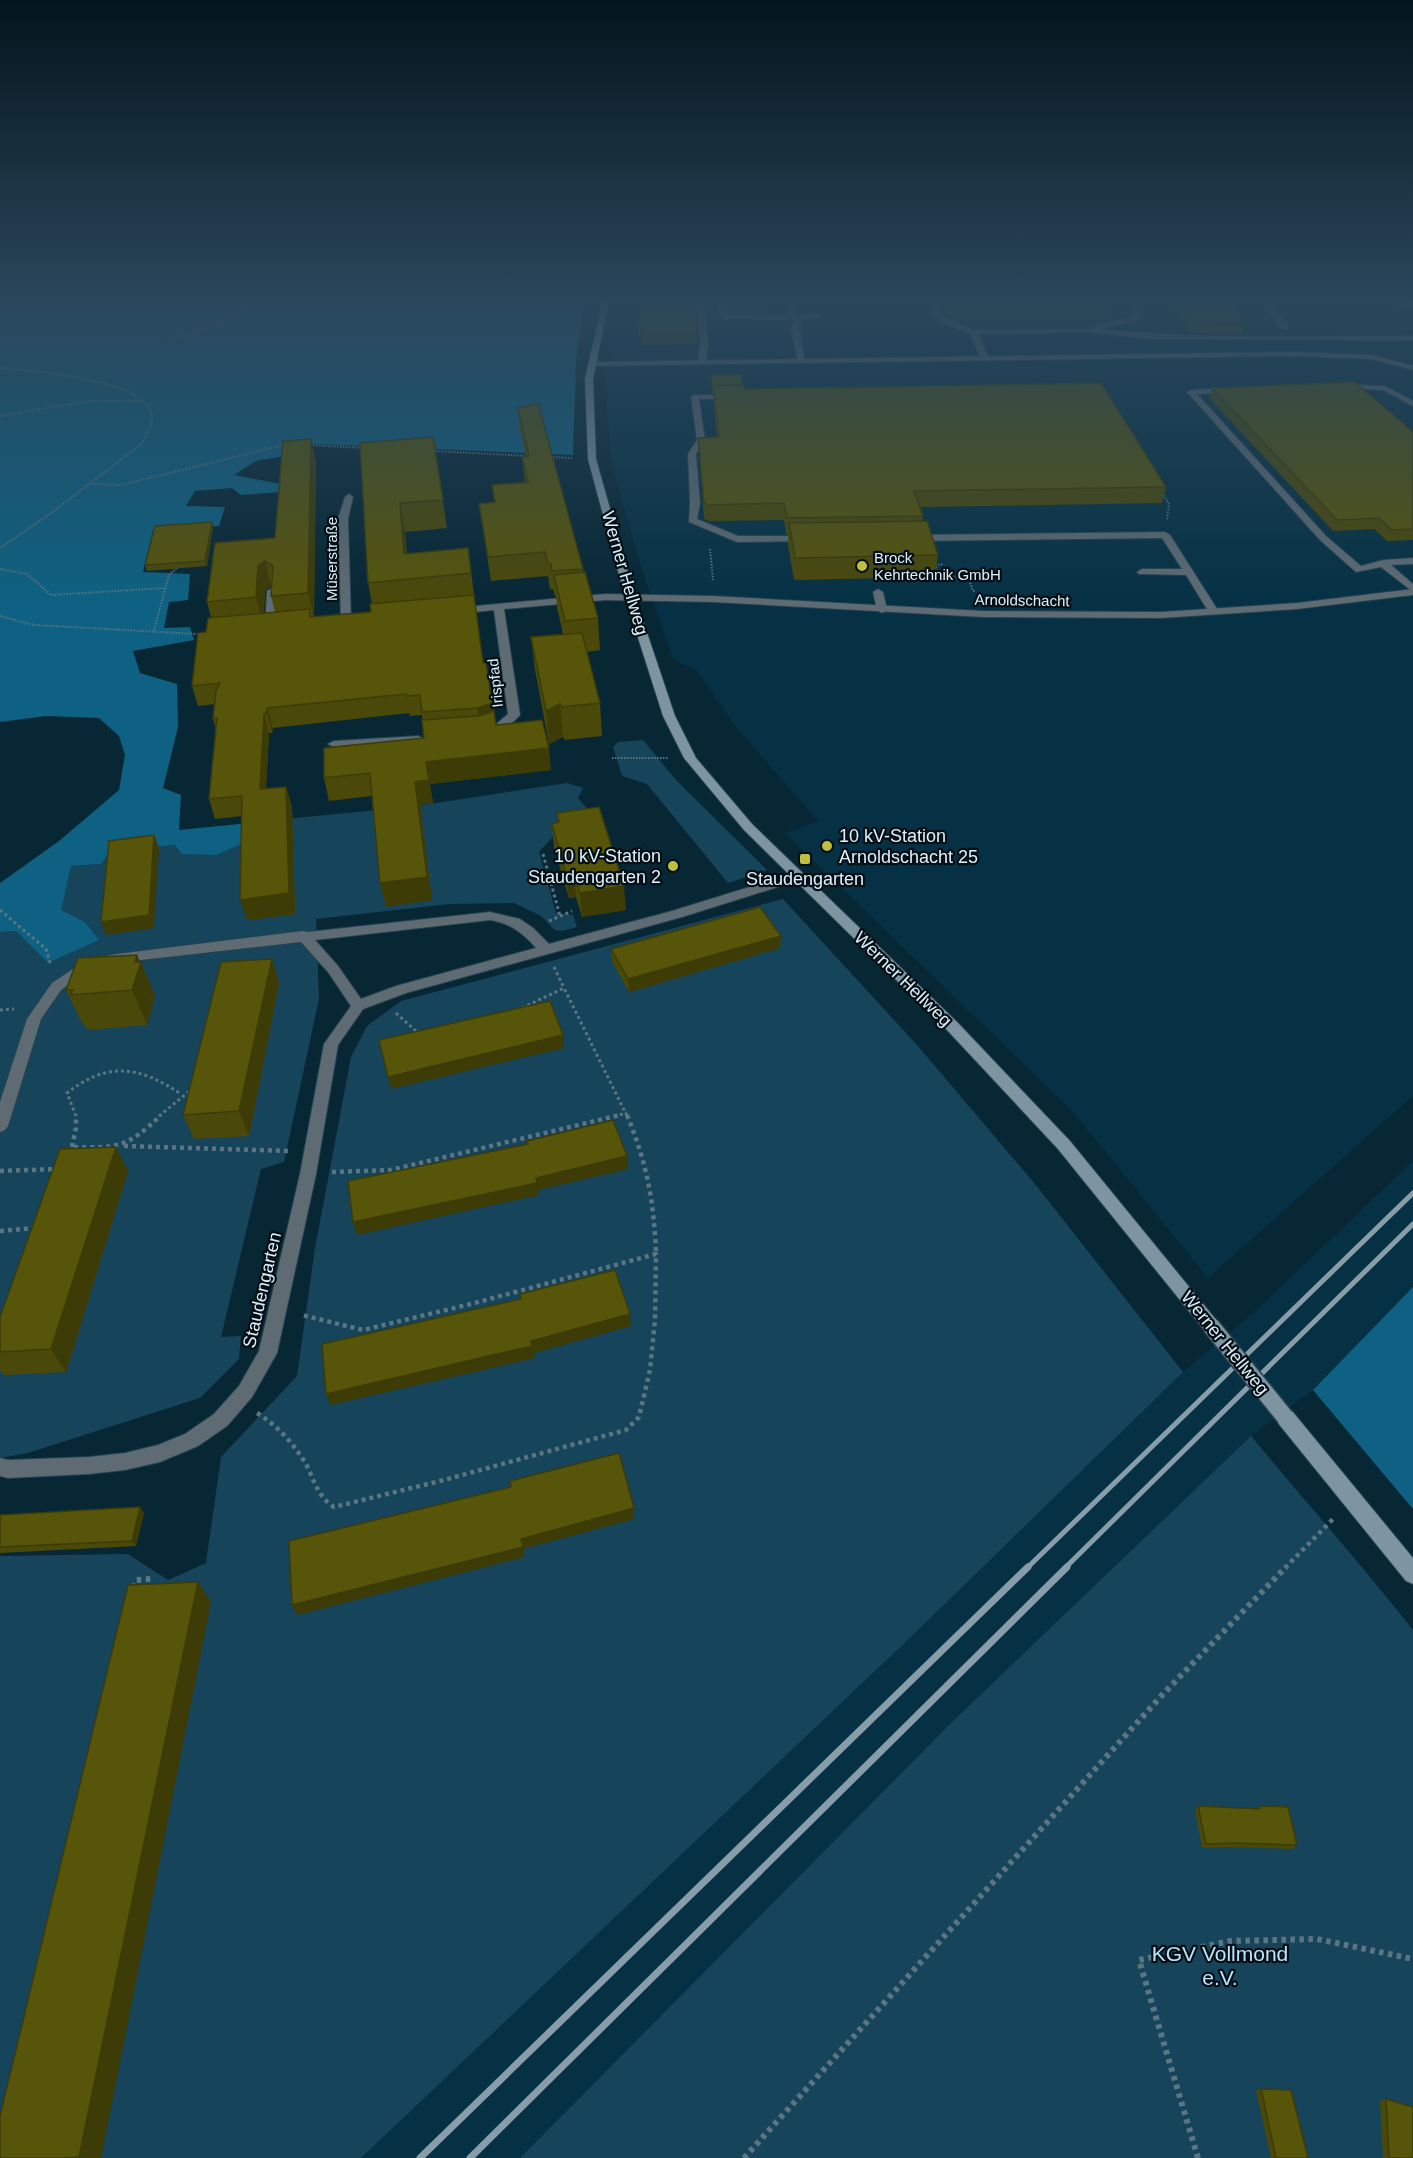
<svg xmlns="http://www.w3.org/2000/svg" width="1413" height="2158" font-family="Helvetica,sans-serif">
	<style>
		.built { fill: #063144 }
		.green { fill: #16445a }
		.forest { fill: #0e6182 }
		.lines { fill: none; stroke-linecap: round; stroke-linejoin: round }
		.lane-casing { stroke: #254351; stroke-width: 2 }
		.street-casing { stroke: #254351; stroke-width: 2 }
		.secondary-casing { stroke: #254351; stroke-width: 2 }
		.path-far3 { stroke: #5b7582; stroke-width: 2; stroke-dasharray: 1.5 1.5; stroke-linecap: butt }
		.path-far2 { stroke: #5b7582; stroke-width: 3; stroke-dasharray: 3 3; stroke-linecap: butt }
		.path-far1 { stroke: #5b7582; stroke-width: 4.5; stroke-dasharray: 4 4; stroke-linecap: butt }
		.path { stroke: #5b7582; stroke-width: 6; stroke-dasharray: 4.5 4.5; stroke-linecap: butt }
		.lane { fill: #5e6b73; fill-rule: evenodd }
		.street { fill: #5e6b73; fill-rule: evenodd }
		.secondary { fill: #7e94a1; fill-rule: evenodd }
		.rail-far1 { stroke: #879ea9; stroke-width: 5 }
		.rail { stroke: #879ea9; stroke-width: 7 }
		.secondary-bridge-casing { stroke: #254351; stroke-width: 20; stroke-linecap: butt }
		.secondary-bridge { stroke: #7e94a1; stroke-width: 17 }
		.wall { fill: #4b4909; fill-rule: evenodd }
		.shaded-wall { fill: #3d3c07 }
		.building { fill: #57550a; stroke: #3d3c07; stroke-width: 1.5 }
		.poi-dot { fill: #c1be40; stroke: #030e15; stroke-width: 2 }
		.labels { text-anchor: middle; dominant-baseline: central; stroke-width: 4.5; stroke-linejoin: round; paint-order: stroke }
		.far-poi-label { font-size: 15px; fill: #dff0fa; stroke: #030e15; text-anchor: start }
		.far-street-label { font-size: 15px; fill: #dff0fa; stroke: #030e15 }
		.street-label { font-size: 18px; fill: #dff0fa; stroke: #030e15 }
		.poi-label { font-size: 18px; fill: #dff0fa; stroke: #030e15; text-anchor: start }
		.near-park-label { font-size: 21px; fill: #b9e5fd; stroke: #030e15 }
	</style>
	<rect width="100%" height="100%" fill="#072735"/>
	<!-- built -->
	<g class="built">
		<path d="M617,300H1413V1096L1208,1278L1074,1113L785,833L818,821L736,727L697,671L673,659L641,567L611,461L605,379L619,313Z"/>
		<path d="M1413,1161V1287L1313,1390L1251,1436L952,1722L520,2158H361L1183,1372L1253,1313Z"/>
	</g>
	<!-- green -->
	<g class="green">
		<path d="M643,740L677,781L767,870L728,883L647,784L622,776L613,747L618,742Z"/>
		<path d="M567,783L583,788L578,798L590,812L571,817L539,852L556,913L573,915L577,927L562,931L555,930L541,916L514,903L449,904L316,919L319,999L284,1162L261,1169L221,1337L241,1336L239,1359L200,1398L28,1453L0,1458V932L16,931L48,963L98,940L85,922L60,911L71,866L101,864L110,852L175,845L284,819L409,807Z"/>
		<path d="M783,899L917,1045L1035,1184L1183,1372L916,1632L361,2158H0V1556L128,1554L168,1580L206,1563L221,1457L297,1376L315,1248L351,1057L367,1026L401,1001Z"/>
		<path d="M1251,1436C1305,1501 1361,1564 1413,1630V2158H520L952,1722Z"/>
	</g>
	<!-- forest -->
	<g class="forest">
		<path d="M0,300H585L576,361L573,455L293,443L289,455L256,461L234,475L281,484V492L241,495L232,488L195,491L186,506L225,507L219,526L153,530L143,572L190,574L188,600L169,602L164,628L190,627L194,640L133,651L140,673L177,684L178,727L163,788L181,795L179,830L249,823L244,843L216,855L182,854L175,845L110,852L101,864L71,866L61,910L85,922L99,940L48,963L16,931L0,932V883L59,841L119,790L125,755L119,736L99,718L46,716L0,722Z"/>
		<path d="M1413,1287V1509L1313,1390Z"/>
	</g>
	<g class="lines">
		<defs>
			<g id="lane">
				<path d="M698,300H704L708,344L706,362L702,364L698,362L700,344Z"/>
				<path d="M717,300H723L728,315L789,316L785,300H791L794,313L799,315L819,314V318L803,319L799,328L805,363L798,361L791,328L796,320L723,319L718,312Z"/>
				<path d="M928,300H934L942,317L974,330L1094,329V326L1136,316L1125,300H1131L1143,319L1100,329C1204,340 1309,336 1413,336V340L1153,339L1086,332L978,334L989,359L985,361L981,359L970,333L936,320Z"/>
				<path d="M1258,300H1265L1288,325V329H1282Z"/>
				<path d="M1374,300L1413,303V307L1377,302Z"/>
				<path d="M1339,384L1385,386L1413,401V406L1383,390L1336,388V384Z"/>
				<path d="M1234,388V392H1231L1197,394L1326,536L1361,566L1383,560L1413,558V564L1391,565L1413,584V592L1381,567L1356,572L1320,540L1187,392L1191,390Z"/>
				<path d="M695,395H731L735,397L731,399H699L705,440L696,454L700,503L697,519L738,536H807L810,537V541L737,542L689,522L690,503L688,454L697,440L691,397Z"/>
				<path d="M1165,532L1170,535L1219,612L1218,614H1210L1186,575L1139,574L1137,572L1142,569H1182L1162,538L912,541L907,538L912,535Z"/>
				<path d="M272,588L277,591L275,628L270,631L265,628L267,591Z"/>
				<path d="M878,589L883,592L887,610L882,613L877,610L873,592Z"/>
			</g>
			<g id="street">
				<path d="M1296,352L1372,355L1413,366V370L1372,359L1296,356L592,366L588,364L592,362Z"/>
				<path d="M349,494L353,497L348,519L351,621L346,624L341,621L338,519L345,497Z"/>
				<path d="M1413,589V595L1297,609L1161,618L983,617L713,602L605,600L504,609L520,715C510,726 495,738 480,735V731L494,726L508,714L494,610L455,614L450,611L455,608L605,594L713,596L983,611L1161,612L1297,603Z"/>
				<path d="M418,736L424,739L422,741L334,747L328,744L334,741Z"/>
				<path d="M798,872L804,876L803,879L682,917L406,993L363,1009L338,1045L316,1174L277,1353L252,1397L227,1426L198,1446L160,1462L125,1470L89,1474L8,1478L0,1476V1458L8,1460L89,1457L125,1453L158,1445L185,1434L214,1414L239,1386L259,1351L300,1174L324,1044L351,1006L328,972L301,942L114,963L109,961L107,958L109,955L303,931L308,932L490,912L520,919L533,928L549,944L672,911ZM490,920C510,923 523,933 536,948L396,986L361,999L338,966L315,940Z"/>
				<path d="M88,959L95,964L93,967L61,990L41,1019L8,1126L5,1130L0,1132V1102L27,1019L52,983Z"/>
			</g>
			<g id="secondary">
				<path d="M603,300H609L593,379L596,459L635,597L675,716L696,758L752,824L957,1022L1070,1141L1217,1321L1220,1326L1217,1331L1211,1334L1205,1331L1058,1149L947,1030L744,830L684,758L663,716L625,597L588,459L585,379Z"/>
				<path d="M1285,1409L1292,1411L1413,1558V1584L1406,1581L1278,1423L1276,1417L1278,1411Z"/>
			</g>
		</defs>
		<!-- lane casing -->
		<use href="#lane" class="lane-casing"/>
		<!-- street casing -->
		<use href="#street" class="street-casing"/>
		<!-- secondary casing -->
		<use href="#secondary" class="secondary-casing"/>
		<!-- path-far3 -->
		<g class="path-far3">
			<path d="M159,341L193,334L237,317L249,300"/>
			<path d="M0,368C36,371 118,378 145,402C158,414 150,432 141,444L54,511L0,548"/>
			<path d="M0,416L88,401H142"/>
			<path d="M310,445L365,448"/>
			<path d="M433,451L530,456"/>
			<path d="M550,457L572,458"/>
			<path d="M89,484L121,485L288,444"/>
			<path d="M1162,493L1169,504L1167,519"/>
			<path d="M710,549L713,580"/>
			<path d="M935,564L940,578"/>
			<path d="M935,565L944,564"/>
			<path d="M0,569L27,574L51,595L166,588"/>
			<path d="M890,579L968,577L973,591H976"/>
			<path d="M0,616L34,625L197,634"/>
			<path d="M154,630L169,575L178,567"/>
			<path d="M612,758H668"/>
		</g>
		<!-- path-far2 -->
		<g class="path-far2">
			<path d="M543,854L560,916"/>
			<path d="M0,910L46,949L51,966"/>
			<path d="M549,921L572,911"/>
			<path d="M554,967L564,988"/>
			<path d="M522,1008L564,988L627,1116"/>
			<path d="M0,1010L14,1009"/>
			<path d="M396,1013L419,1034"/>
			<path d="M76,1116L67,1093C108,1061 139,1066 181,1094"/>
			<path d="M159,1116L191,1090"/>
			<path d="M614,1116L627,1113"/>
		</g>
		<!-- path-far1 -->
		<g class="path-far1">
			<path d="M627,1115C647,1164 654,1201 656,1254"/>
			<path d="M124,1146L290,1151"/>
			<path d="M72,1147L76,1128V1115"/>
			<path d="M69,1152L72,1147C118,1148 127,1148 161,1115"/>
			<path d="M0,1171L57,1169"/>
			<path d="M332,1172L391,1170L620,1115"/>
			<path d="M0,1231L35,1228"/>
			<path d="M257,1413C278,1426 293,1443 306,1464C314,1480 318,1497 334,1507L444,1480L626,1430L639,1417L650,1370L655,1320L656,1254L471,1304L363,1330L302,1315"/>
			<path d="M1285,1568L1335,1517"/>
		</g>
		<!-- path -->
		<g class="path">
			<path d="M134,1588L136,1580L151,1579"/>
			<path d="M744,2158L1163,1694L1286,1567"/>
			<path d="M1198,2158L1139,1960L1230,1941L1317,1939L1413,1959"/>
		</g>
		<!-- lane -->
		<use href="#lane" class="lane"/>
		<!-- street -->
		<use href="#street" class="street"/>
		<!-- secondary -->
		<use href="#secondary" class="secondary"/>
		<!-- rail-far1 -->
		<g class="rail-far1">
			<path d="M1027,1568L1413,1193"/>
			<path d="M1065,1568L1413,1224"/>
		</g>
		<!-- rail -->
		<g class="rail">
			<path d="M420,2158L1028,1567"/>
			<path d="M470,2158L1067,1567"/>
		</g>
		<defs>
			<path id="secondary-bridge" d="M1211,1326L1285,1417"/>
		</defs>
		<!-- secondary-bridge casing -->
		<use href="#secondary-bridge" class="secondary-bridge-casing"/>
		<!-- secondary-bridge -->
		<use href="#secondary-bridge" class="secondary-bridge"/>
	</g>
	<!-- wall -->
	<g class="wall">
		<path d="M639,300H696L697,344L642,345L641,336H639Z"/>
		<path d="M706,300H716V310L707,311Z"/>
		<path d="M725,300H767V310H729Z"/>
		<path d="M938,300H1110L1107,314L946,316Z"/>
		<path d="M1164,300H1228L1242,316L1241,320L1244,324L1242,334L1195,333L1189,330Z"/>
		<path d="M711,375L742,385L744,389L1166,487L1162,503L920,507L923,516L922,521L938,555L935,577L794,580L788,545V534H786L784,520L709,521L704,519L699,454L698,438L717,437Z"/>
		<path d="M1212,388L1413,432V540L1387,541L1375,529L1333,531L1209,398Z"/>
		<path d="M518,408L583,569V572L598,618L600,650L587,652L600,703L602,736L565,740L563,737L549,744L535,670L531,637L563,634L557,607L556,596H555L553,589H550L548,576L491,581L479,504L494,502L492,485L525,482L522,457H526L520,430Z"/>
		<path d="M433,437L447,528L405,532L407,554L468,548L483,663H486L496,725L551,770L430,784L433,803L420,805L432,900L386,907L380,883L372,796L329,801L324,778L424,738L422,715L410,716L409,713L273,728L272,733H269L266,789L286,787L292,807L295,914L247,920L242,816L215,819L209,799L216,729L213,719L215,704L198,706L192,686L206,632L211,617L207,602L275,538L316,462L314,617L371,612L372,604L368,583L360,443ZM271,586L272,587L271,596L275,612L264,613L265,591Z"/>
		<path d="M212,522L213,528L207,566L147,571L145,565Z"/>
		<path d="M557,813L626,910L582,917L576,897L569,898L554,848L552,824L558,823Z"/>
		<path d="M780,948L629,992L612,961L611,949Z"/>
		<path d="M137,955L155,996L147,1025L87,1030L85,1024L83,1025L66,990Z"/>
		<path d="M279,983L249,1136L194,1139L183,1115Z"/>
		<path d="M116,1147L128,1171L66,1372L4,1375L0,1370V1317Z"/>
		<path d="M144,1513L136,1546L0,1553V1515Z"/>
		<path d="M1198,1806L1257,1809L1260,1806L1297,1845L1292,1849L1229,1847L1202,1848L1195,1810Z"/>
		<path d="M1261,2089L1308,2158H1271L1256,2091Z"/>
		<path d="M1386,2099L1413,2158H1383L1380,2101Z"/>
	</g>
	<!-- shaded-wall -->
	<g class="shaded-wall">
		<path d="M311,439L316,462L314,618L308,593Z"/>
		<path d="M400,503L405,532L409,579L404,554Z"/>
		<path d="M212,522L213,528L207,566L205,561Z"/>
		<path d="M265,561L271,586L265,591L263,623L256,597L258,566Z"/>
		<path d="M492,703L495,722L480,728L477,708Z"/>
		<path d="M560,704L563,737L549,744L546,711Z"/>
		<path d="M267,708L273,728L272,733L267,713Z"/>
		<path d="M264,714L269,733L265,809L260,789Z"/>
		<path d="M549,748L551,770L430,784L433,803L420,805L432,900L386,907L380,883L415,782L426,762Z"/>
		<path d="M286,787L292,807L295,914L247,920L240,900Z"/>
		<path d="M154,835L159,847L154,928L106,935L101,922Z"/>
		<path d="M574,873L576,897L569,898L566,874Z"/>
		<path d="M624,886L626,910L582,917L580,893Z"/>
		<path d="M781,936L780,948L629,992L628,979Z"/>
		<path d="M137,955L141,964V962L155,996L147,1025L132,990L135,962Z"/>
		<path d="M272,959L279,983L249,1136L239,1111Z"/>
		<path d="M563,1035L564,1048L391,1089L388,1077Z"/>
		<path d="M116,1147L128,1171L66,1372L51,1349Z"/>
		<path d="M627,1156L628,1169L538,1190L539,1195L357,1235L353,1222Z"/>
		<path d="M630,1314L631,1326L534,1353L535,1358L330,1405L326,1394L531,1341Z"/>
		<path d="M140,1507L144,1513L136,1546L132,1541Z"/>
		<path d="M634,1508V1519L523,1549L525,1557L297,1615L292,1605L521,1539Z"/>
		<path d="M198,1582L211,1602L101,2158H83L79,2157Z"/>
	</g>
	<!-- building -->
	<g class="building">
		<path d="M639,300H696L697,333L641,334V326H639Z"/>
		<path d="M1174,300H1228L1242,316H1238L1244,324L1197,323L1192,321Z"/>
		<path d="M711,375H741L742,385L713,386V387H712Z"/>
		<path d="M1355,382L1413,432V529L1392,530L1379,518L1337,520L1212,388Z"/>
		<path d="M1101,383L1166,487L914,491L923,516L787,518L784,503L709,505L704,503L698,438L719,437L713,386L743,385L744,389Z"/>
		<path d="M538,403L583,569L552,571L551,564H548L545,552L488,557L479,504L495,502L492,485L528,482L522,457L529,456L518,408Z"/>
		<path d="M433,437L443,500L400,503L404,554L468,548L471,573L368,583L360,443Z"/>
		<path d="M311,439L308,593L271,596L273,566L265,561L258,566L256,597L207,602L215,543L275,538L283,441Z"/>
		<path d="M927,521L938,555L795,558L789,523Z"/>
		<path d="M212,522L205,561L145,565L155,526Z"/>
		<path d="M585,572L598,618L565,621L554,575Z"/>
		<path d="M474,595L483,663H486L492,703L490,704L477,708L422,712L420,695L406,696V694L267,708V713L264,714L260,789L286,787L289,893L240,900L242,796L209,799L217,718L213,719L216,691L220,683L192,686L198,633L206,632L208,618L310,609V617L371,612L370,604Z"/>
		<path d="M582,633L600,703L562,707L560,704L546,711L531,637Z"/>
		<path d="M494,711L496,725L542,720L549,748L426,762L429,780L415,782L427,877L380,883L370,773L324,778V748L424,738L422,720L478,716Z"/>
		<path d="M599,807L624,886L580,893L574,873L566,874L552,824L559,822L557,813Z"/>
		<path d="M154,835L149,915L101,922L109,841Z"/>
		<path d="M760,907L781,936L628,979L611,949Z"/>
		<path d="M137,955L135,962H141L132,990L71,995L73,990H66L78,958Z"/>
		<path d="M272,959L239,1111L183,1115L221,962Z"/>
		<path d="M550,1001L563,1035L388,1077L379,1040Z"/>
		<path d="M613,1120L627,1156L536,1178L537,1183L353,1222L348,1181L528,1144L527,1141Z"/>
		<path d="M116,1147L51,1349L0,1352V1317L60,1149Z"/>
		<path d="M615,1270L630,1314L531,1341L532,1346L326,1394L322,1344L521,1299L520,1294Z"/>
		<path d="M619,1453L634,1508L521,1539L523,1547L292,1605L289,1541L511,1487L510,1481Z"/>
		<path d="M140,1507L132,1541L0,1547V1515Z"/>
		<path d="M198,1582L79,2157L64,2158H0V2116L128,1585Z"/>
		<path d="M1198,1806L1260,1809V1806L1288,1807L1297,1845L1233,1843L1206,1844Z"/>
		<path d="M1261,2089L1291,2090L1308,2158H1276Z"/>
		<path d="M1386,2099L1413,2107V2158H1393L1389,2157Z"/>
	</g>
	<!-- sky -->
	<linearGradient id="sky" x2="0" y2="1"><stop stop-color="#04151d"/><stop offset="0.5" stop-color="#2b475c"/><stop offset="1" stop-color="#2b475c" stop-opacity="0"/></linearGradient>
	<rect width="1413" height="602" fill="url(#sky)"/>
	<!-- markers -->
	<g class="poi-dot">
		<circle cx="862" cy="566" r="6"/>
		<circle cx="827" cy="846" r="6"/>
		<rect x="799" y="853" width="12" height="12" rx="3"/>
		<circle cx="673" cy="866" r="6"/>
	</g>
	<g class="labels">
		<!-- far-poi labels -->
		<g class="far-poi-label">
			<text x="874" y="557">Brock<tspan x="874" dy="17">Kehrtechnik GmbH</tspan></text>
		</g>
		<!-- far-street labels -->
		<g class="far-street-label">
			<text transform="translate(331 559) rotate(-90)">Müserstraße</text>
			<text transform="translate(1022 600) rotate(1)">Arnoldschacht</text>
			<text transform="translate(495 683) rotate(-96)">Irispfad</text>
		</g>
		<!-- street labels -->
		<g class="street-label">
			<text transform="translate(625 573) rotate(74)">Werner Hellweg</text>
			<text transform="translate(903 979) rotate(44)">Werner Hellweg</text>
			<text transform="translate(262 1290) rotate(-77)">Staudengarten</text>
			<text transform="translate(1225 1343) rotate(51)">Werner Hellweg</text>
		</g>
		<!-- poi labels -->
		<g class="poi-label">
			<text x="839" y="836">10 kV-Station<tspan x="839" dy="21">Arnoldschacht 25</tspan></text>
			<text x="661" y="856" text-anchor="end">10 kV-Station<tspan x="661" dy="21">Staudengarten 2</tspan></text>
			<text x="805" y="879" text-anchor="middle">Staudengarten</text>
		</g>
		<!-- near-park labels -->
		<g class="near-park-label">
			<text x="1220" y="1953">KGV Vollmond<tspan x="1220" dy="24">e.V.</tspan></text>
		</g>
	</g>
</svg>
